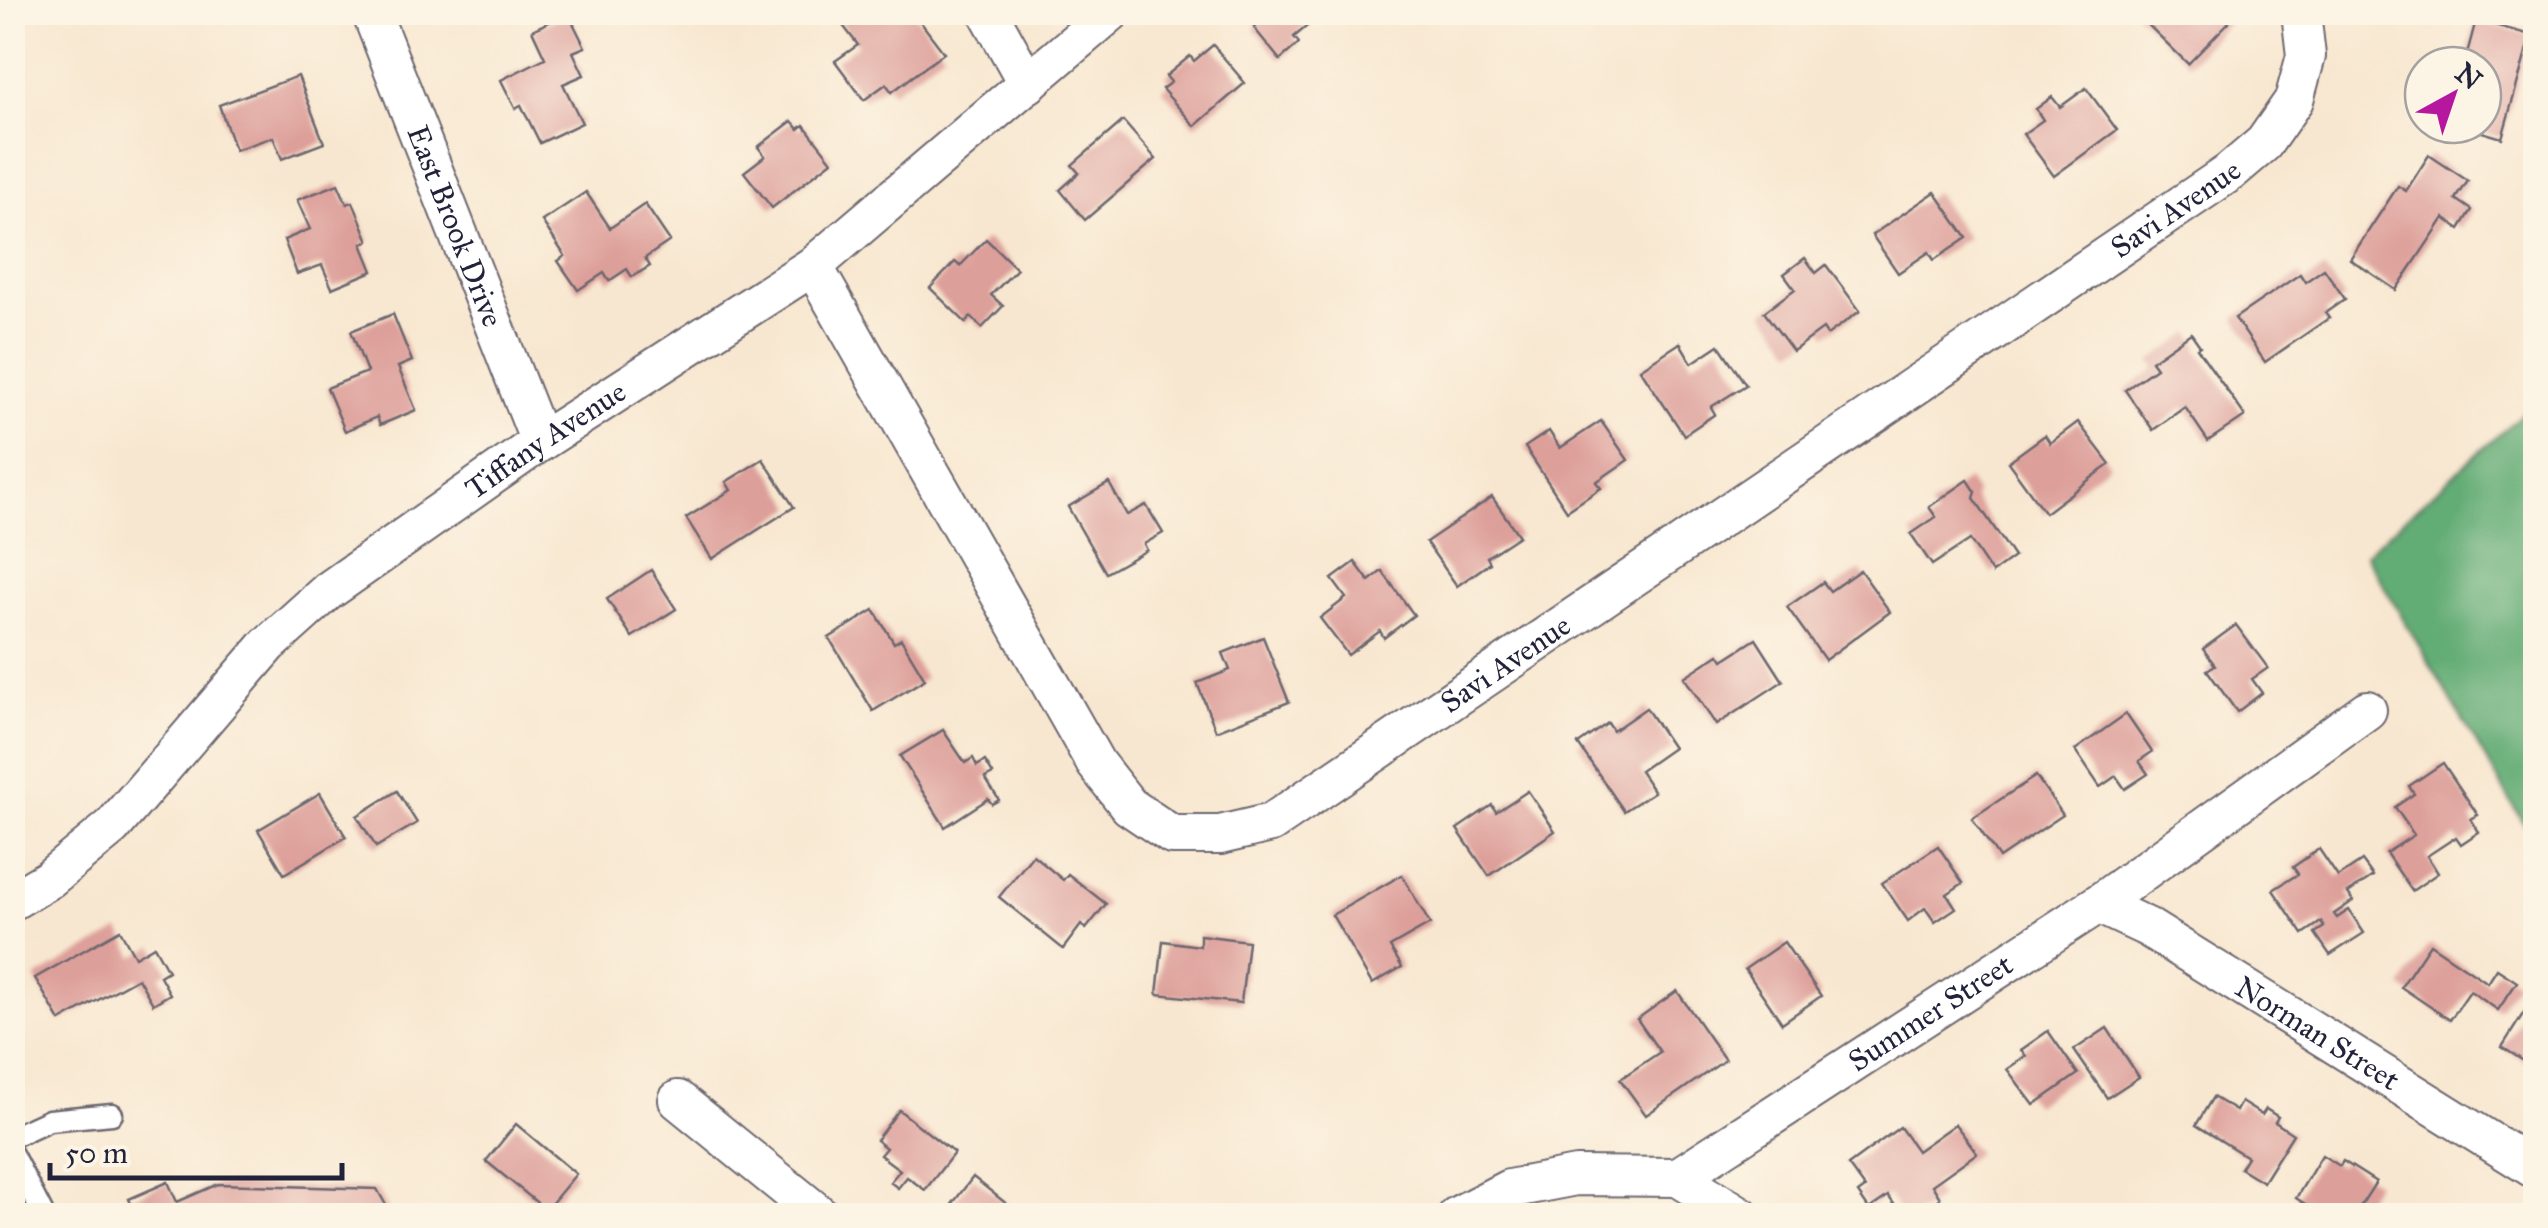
<svg xmlns="http://www.w3.org/2000/svg" width="2548" height="1228" font-family="'IM FELL Great Primer',serif">
	<style>
		.forest { fill: #62ac74; stroke: #426758; stroke-width: 2.5 }
		.building { fill: #dd9f9a }
		.lines { fill: none; stroke-linecap: round; stroke-linejoin: round }
		.service-casing { stroke: #6d676f; stroke-width: 25 }
		.minor-casing { stroke: #6d676f; stroke-width: 42 }
		.service { stroke: #fff; stroke-width: 20 }
		.minor { stroke: #fff; stroke-width: 38 }
		.labels { text-anchor: middle; dominant-baseline: central; stroke-width: 8; stroke-linejoin: round; paint-order: stroke }
		.street-label { font-size: 30px; fill: #22223b; stroke: #fcf5e5 }
	</style>
	<rect width="100%" height="100%" fill="#fcf5e5"/>
	<filter id="ink" filterUnits="userSpaceOnUse"><feTurbulence type="fractalNoise" baseFrequency=".01" numOctaves="2"/><feDisplacementMap in="SourceGraphic" scale="20" xChannelSelector="R" yChannelSelector="G"/><feConvolveMatrix kernelMatrix="1 2 1 2 8 2 1 2 1" color-interpolation-filters="sRGB"/></filter>
	<filter id="wash" filterUnits="userSpaceOnUse"><feTurbulence type="fractalNoise" baseFrequency=".0048" numOctaves="4" result="noise"/><feDisplacementMap in="SourceGraphic" scale="40" xChannelSelector="R" yChannelSelector="G"/><feGaussianBlur stdDeviation="2.25" result="paint"/><feColorMatrix in="noise" values="0 0 0 0 0 0 0 0 0 0 0 0 0 0 0 0 0 1.4 0 .05"/><feComposite in="paint" operator="in"/></filter>
	<g filter="url(#wash)">
		<rect width="100%" height="100%" fill="#f8e7d0"/>
		<!-- forest -->
		<path class="forest" d="M2535,402V843L2365,554Z"/>
		<g id="blocks">
			<!-- building -->
			<g class="building">
				<path d="M847,12H861L867,20L877,12H913L944,53L892,92L886,84L864,100L835,61L858,45L838,19Z"/>
				<path d="M1268,12H1324L1294,37L1299,43L1280,60L1254,28L1270,15Z"/>
				<path d="M2135,12H2220L2229,22L2188,64Z"/>
				<path d="M568,13L585,47L573,52L584,75L563,84L582,123L540,143L521,105L515,108L501,80L545,58L532,30Z"/>
				<path d="M2476,20L2531,35L2502,138L2462,126L2483,125V65H2464Z"/>
				<path d="M1213,45L1245,83L1195,126L1162,89L1171,82L1166,76L1190,56L1194,61Z"/>
				<path d="M298,76L324,143L282,159L273,137L235,150L219,105Z"/>
				<path d="M2086,88L2117,130L2054,176L2023,134L2043,120L2036,109L2052,97L2060,107Z"/>
				<path d="M792,121L799,129L804,125L832,161L772,208L744,172L765,156L758,147Z"/>
				<path d="M1123,121L1156,159L1085,220L1060,190L1079,173L1072,165Z"/>
				<path d="M2429,155L2468,181L2456,199L2472,210L2460,229L2444,218L2396,290L2350,259L2398,186L2406,191Z"/>
				<path d="M338,184L347,204L353,202L369,241L362,244L373,271L332,288L322,265L297,274L284,240L310,229L297,200Z"/>
				<path d="M586,192L610,228L645,204L670,241L645,258L650,266L632,277L627,269L609,281L604,273L578,290L558,261L565,256L542,221Z"/>
				<path d="M1935,192L1967,238L1934,260L1929,252L1898,273L1872,235Z"/>
				<path d="M986,239L1017,269L991,295L1003,306L982,328L971,317L966,323L930,288L955,262L960,266Z"/>
				<path d="M1805,258L1816,273L1826,265L1860,311L1827,335L1823,329L1793,351L1764,312L1795,289L1784,274Z"/>
				<path d="M2324,269L2345,299L2325,313L2329,318L2265,362L2235,318L2300,274L2305,282Z"/>
				<path d="M393,314L412,361L398,367L416,410L380,425L377,417L345,431L327,388L367,372L351,331Z"/>
				<path d="M2191,333L2200,346L2197,348L2245,416L2208,441L2185,407L2153,430L2125,390L2156,368L2151,361Z"/>
				<path d="M1680,343L1692,363L1719,345L1746,385L1711,407L1715,414L1684,435L1640,369Z"/>
				<path d="M1601,421L1628,460L1596,482L1601,488L1567,511L1525,447L1549,431L1560,448Z"/>
				<path d="M2078,422L2110,464L2045,513L2008,462L2045,435L2050,443Z"/>
				<path d="M763,459L794,507L712,559L686,518L731,490L726,482Z"/>
				<path d="M1968,480L1976,492L1974,498L2014,557L1992,573L1970,540L1932,565L1911,534L1936,517L1929,507Z"/>
				<path d="M1109,483L1127,515L1146,505L1163,533L1144,544L1147,550L1106,573L1068,507Z"/>
				<path d="M1492,497L1519,536L1487,557L1490,563L1457,586L1426,542Z"/>
				<path d="M1355,562L1369,581L1382,571L1414,615L1384,638L1380,631L1348,655L1320,618L1346,598L1332,579Z"/>
				<path d="M651,570L676,609L632,637L607,599Z"/>
				<path d="M1860,570L1890,612L1825,660L1787,607L1823,582L1830,591Z"/>
				<path d="M874,610L894,643L901,639L925,679L873,711L829,638Z"/>
				<path d="M2236,625L2268,668L2252,679L2262,693L2237,712L2207,670L2215,665L2203,649Z"/>
				<path d="M1263,637L1289,702L1216,731L1197,683L1230,670L1223,653Z"/>
				<path d="M1756,639L1783,681L1716,725L1684,677L1719,654L1723,660Z"/>
				<path d="M1646,708L1673,748L1640,771L1654,792L1624,811L1578,744L1608,723L1613,731Z"/>
				<path d="M2126,714L2152,752L2139,761L2148,774L2125,789L2116,776L2100,787L2075,750Z"/>
				<path d="M943,730L965,763L973,758L977,766L985,761L993,774L985,778L999,800L992,804L988,799L945,827L900,756Z"/>
				<path d="M2443,763L2478,815L2471,819L2479,832L2461,844L2456,837L2427,856L2438,873L2412,891L2386,853L2414,835L2395,807L2414,794L2409,786Z"/>
				<path d="M2036,776L2063,815L1999,858L1972,818Z"/>
				<path d="M397,791L417,823L376,847L357,816Z"/>
				<path d="M1528,791L1555,831L1489,876L1457,829L1492,805L1496,812Z"/>
				<path d="M320,793L346,837L284,874L258,830Z"/>
				<path d="M1938,846L1963,883L1947,894L1956,908L1935,922L1925,908L1908,921L1882,883Z"/>
				<path d="M2319,849L2338,877L2362,861L2373,876L2348,893L2353,901L2334,914L2337,918L2349,910L2364,933L2330,955L2315,933L2324,927L2321,922L2303,934L2273,890L2298,874L2293,867Z"/>
				<path d="M1033,855L1063,880L1068,874L1106,904L1086,929L1081,925L1063,949L999,897Z"/>
				<path d="M1402,875L1430,924L1390,947L1402,967L1372,984L1332,915Z"/>
				<path d="M120,930L135,957L154,946L168,971L160,976L170,994L153,1004L138,978L60,1021L35,978Z"/>
				<path d="M1200,935L1248,941L1241,1003L1157,994L1163,941L1200,946Z"/>
				<path d="M1784,942L1821,996L1782,1023L1745,969Z"/>
				<path d="M2430,944L2488,983L2497,969L2517,982L2498,1010L2470,991L2450,1020L2401,987Z"/>
				<path d="M1677,991L1725,1060L1646,1115L1620,1079L1660,1052L1637,1019Z"/>
				<path d="M2528,1006L2536,1011V1069L2502,1047Z"/>
				<path d="M2107,1028L2139,1077L2107,1098L2074,1050Z"/>
				<path d="M2048,1031L2078,1074L2034,1105L2007,1069L2026,1056L2021,1050Z"/>
				<path d="M2213,1097L2236,1111L2241,1102L2262,1115L2266,1109L2278,1117L2275,1122L2293,1134L2263,1182L2240,1168L2247,1157L2196,1125Z"/>
				<path d="M899,1110L954,1153L925,1190L907,1177L898,1188L890,1182L900,1170L880,1155L886,1148L876,1140Z"/>
				<path d="M516,1124L576,1174L546,1210L486,1161Z"/>
				<path d="M1955,1124L1977,1153L1932,1185L1940,1198L1915,1216H1903L1888,1196L1869,1209L1858,1193L1865,1188L1848,1165L1900,1127L1917,1151Z"/>
				<path d="M2322,1155L2340,1166L2343,1161L2376,1182L2356,1213L2360,1216H2324L2296,1198Z"/>
				<path d="M973,1177L1018,1213L1016,1216H943Z"/>
				<path d="M168,1182L177,1202L218,1184L377,1189L392,1216H136L129,1199Z"/>
			</g>
		</g>
	</g>
	<g filter="url(#ink)">
		<use href="#blocks" fill-opacity="0" stroke="#6d676f" stroke-width="2.5"/>
		<g class="lines">
			<defs>
				<g id="service">
					<path d="M12,1137L49,1120L112,1114"/>
					<path d="M12,1154L44,1216"/>
				</g>
				<g id="minor">
					<path id="s1" d="M371,12L540,442"/>
					<path d="M988,12L1028,84"/>
					<path id="s2" d="M813,266L1096,764L1129,806L1172,835H1220L1271,823L2230,172L2264,143L2294,100L2306,56L2301,12"/>
					<path id="s3" d="M12,901L49,879L112,827L268,645L328,591L540,442L813,266L1111,12"/>
					<path id="s4" d="M2098,904L2147,927L2536,1170"/>
					<path d="M678,1100L821,1216"/>
					<path d="M1678,1177L1741,1216"/>
					<path id="s5" d="M1457,1216L1509,1189L1576,1176L1678,1177L2098,904L2367,710"/>
				</g>
			</defs>
			<!-- service casing -->
			<use href="#service" class="service-casing"/>
			<!-- minor casing -->
			<use href="#minor" class="minor-casing"/>
			<!-- service -->
			<use href="#service" class="service"/>
			<!-- minor -->
			<use href="#minor" class="minor"/>
		</g>
	</g>
	<g class="labels">
		<!-- street labels -->
		<g class="street-label">
			<text stroke="none"><textPath href="#s2" startOffset="1872">Savi Avenue</textPath></text>
			<text stroke="none"><textPath href="#s1" startOffset="230">East Brook Drive</textPath></text>
			<text stroke="none"><textPath href="#s3" startOffset="710">Tiffany Avenue</textPath></text>
			<text stroke="none"><textPath href="#s2" startOffset="1062">Savi Avenue</textPath></text>
			<text stroke="none"><textPath href="#s5" startOffset="530">Summer Street</textPath></text>
			<text stroke="none"><textPath href="#s4" startOffset="255">Norman Street</textPath></text>
		</g>
	</g>
	<!-- margin -->
	<rect width="2548" height="1228" fill="none" stroke="#fcf5e5" stroke-width="50"/>
	<!-- north arrow -->
	<g transform="translate(2453 95) rotate(40)"><circle r="48" fill="#fcf5e5" stroke="#a5a1a1" stroke-width="2.5"/>
	<path d="M0-8L18 38L0 25L-18 38Z" fill="#b5179e"/>
	<text y="-15" font-size="28" font-weight="bold" text-anchor="middle" fill="#22223b">N</text>
	</g>
	<!-- scale -->
	<path d="M50 1163v15h292v-15" fill="none" stroke="#22223b" stroke-width="5"/>
	<text x="65" y="1163" font-size="30" fill="#22223b" stroke="#fcf5e5" stroke-width="8" paint-order="stroke">50 m</text>
</svg>
